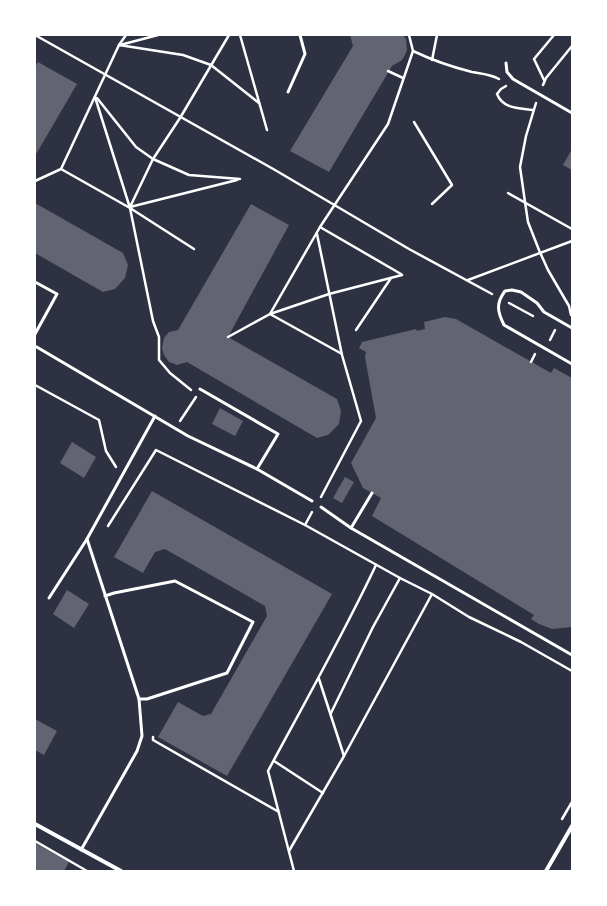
<svg xmlns="http://www.w3.org/2000/svg" width="607" height="906" font-family="Rubik,sans-serif">
	<style>
		.building { fill: #626471 }
		.lines { fill: none; stroke-linecap: round; stroke-linejoin: round }
		.path { stroke: #fff; stroke-width: 2.5 }
		.service { stroke: #fff; stroke-width: 3 }
		.minor { stroke: #fff; stroke-width: 4 }
	</style>
	<rect width="100%" height="100%" fill="#2d3142"/>
	<!-- building -->
	<g class="building">
		<path d="M350,35H403L406,39L407,50L405,55L402,60L392,66L329,172L290,151L353,46Z"/>
		<path d="M38,62L77,84L35,156V67Z"/>
		<path d="M572,149V170L563,165Z"/>
		<path d="M35,203L123,253L128,265L125,278L115,289L103,292L35,253Z"/>
		<path d="M251,204L289,225L228,337L337,399L341,411L339,424L328,435L317,438L187,362L177,365L169,362L164,355L162,348L164,338L169,332L178,330Z"/>
		<path d="M445,317L456,319L551,373L554,368L572,378V627L552,629L539,624L531,619L534,615L372,516L381,498L363,488L351,463L376,418L365,357L366,352L359,348L362,342L416,329L417,331L425,329L424,322Z"/>
		<path d="M220,408L243,421L235,436L212,424Z"/>
		<path d="M72,442L96,457L84,478L60,463Z"/>
		<path d="M345,477L354,482L342,503L333,498Z"/>
		<path d="M152,491L332,594L227,776L158,737L178,702L203,716L211,714L267,616L265,606L165,549L155,552L143,573L114,557Z"/>
		<path d="M67,590L89,604L74,628L53,614Z"/>
		<path d="M35,719L57,731L44,755L35,750Z"/>
		<path d="M35,843L69,862L64,871H35Z"/>
	</g>
	<g class="lines">
		<!-- path -->
		<g class="path">
			<path d="M35,35L275,170L409,249L492,294"/>
			<path d="M240,35L267,130"/>
			<path d="M409,35L413,51"/>
			<path d="M119,45L183,55L211,65L259,103"/>
			<path d="M120,45L158,35"/>
			<path d="M432,60L437,35"/>
			<path d="M388,71L403,78"/>
			<path d="M544,80L534,59L554,35"/>
			<path d="M543,85L546,78L572,46"/>
			<path d="M506,86L501,89L497,94C503,109 519,108 533,110"/>
			<path d="M95,97L130,208L153,321L159,337V360L170,373L191,390"/>
			<path d="M97,98L136,147L153,159L189,175L240,179"/>
			<path d="M536,103L526,136L520,167L525,202L528,222L539,250L548,270L569,306L571,315"/>
			<path d="M414,122L452,185L432,204"/>
			<path d="M61,169L130,208L194,249"/>
			<path d="M35,181L61,169L119,45L126,35"/>
			<path d="M508,193L572,229"/>
			<path d="M130,207L153,159L180,118L229,35"/>
			<path d="M130,207L237,180"/>
			<path d="M320,227L401,274"/>
			<path d="M317,234L342,355L361,421L321,497"/>
			<path d="M468,280L572,241"/>
			<path d="M509,303L533,316"/>
			<path d="M270,314L320,227L388,124L413,51C432,60 452,67 472,72C482,74 490,74 499,79"/>
			<path d="M270,314L342,354"/>
			<path d="M356,330L391,278"/>
			<path d="M228,337L270,314L329,294L402,275"/>
			<path d="M550,340L555,330"/>
			<path d="M531,362L535,354"/>
			<path d="M35,385L99,420L106,451L116,467"/>
			<path d="M180,421L196,397"/>
			<path d="M305,525L312,512"/>
			<path d="M108,526L156,450L305,525L400,578L432,594L469,617L521,642L572,671"/>
			<path d="M319,679L344,756"/>
			<path d="M331,713L373,627L400,578"/>
			<path d="M153,737V740L279,812"/>
			<path d="M274,761L323,793"/>
			<path d="M562,819L572,802"/>
			<path d="M35,841L87,871"/>
			<path d="M289,851L344,756L432,594"/>
			<path d="M294,871L268,771C305,702 343,635 376,565"/>
		</g>
		<!-- service -->
		<g class="service">
			<path d="M506,63L507,72L513,79L572,113"/>
			<path d="M288,92L305,54L300,35"/>
			<path d="M35,282L57,294L35,334"/>
			<path d="M572,328L544,312L537,303L521,292L512,290L505,291C496,303 497,311 504,325L572,364"/>
			<path d="M35,346L188,436L257,469L312,501"/>
			<path d="M200,389L278,434L257,469"/>
			<path d="M321,507L351,528L572,655"/>
			<path d="M351,528L372,493"/>
			<path d="M105,596L114,593L175,581L253,622L227,673L147,699H139"/>
			<path d="M49,598L87,539L155,416"/>
			<path d="M81,850L137,751L142,736L139,699L87,539"/>
		</g>
		<!-- minor -->
		<g class="minor">
			<path d="M35,824L121,871"/>
			<path d="M546,871L572,826"/>
		</g>
	</g>
	<!-- border -->
	<rect width="607" height="906" fill="none" stroke="#ffffff" stroke-width="72"/>
</svg>
